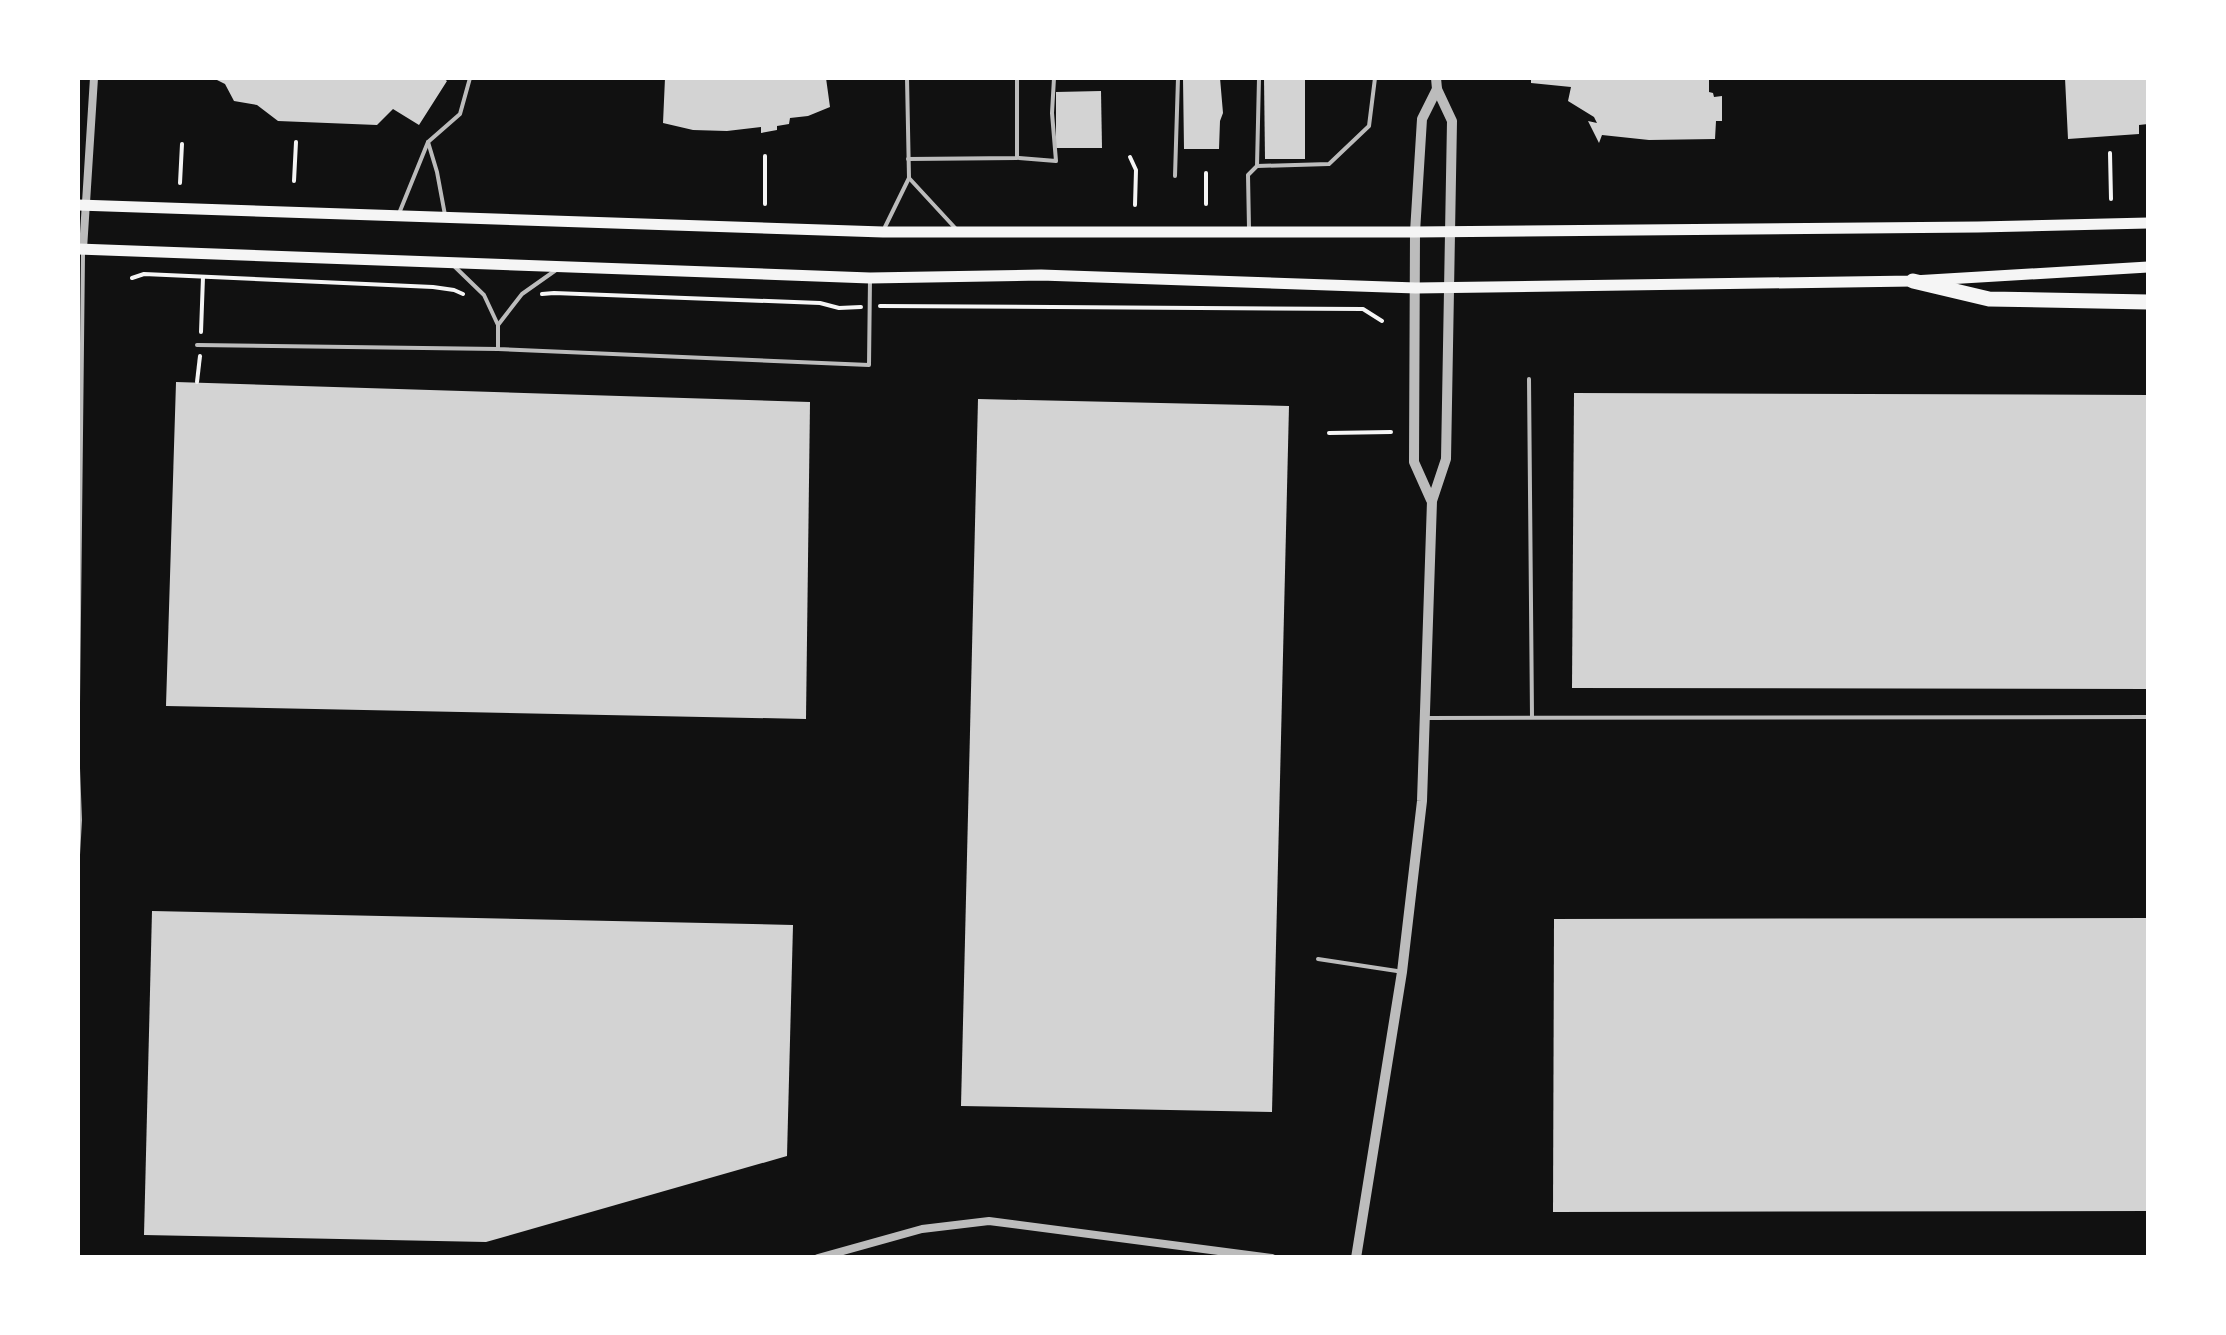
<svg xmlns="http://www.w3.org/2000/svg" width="2226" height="1335" font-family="'Public Sans',sans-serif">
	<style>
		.building { fill: #d3d3d3 }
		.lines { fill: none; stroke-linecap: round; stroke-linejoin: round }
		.path { stroke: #f5f5f5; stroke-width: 4 }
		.service { stroke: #bcbcbc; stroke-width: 4 }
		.minor { stroke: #bcbcbc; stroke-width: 8 }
		.tertiary { stroke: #bcbcbc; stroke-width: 10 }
		.secondary { stroke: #f5f5f5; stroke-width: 11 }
		.motorway { stroke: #f5f5f5; stroke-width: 15 }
	</style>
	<rect width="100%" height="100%" fill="#111"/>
	<!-- building -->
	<g class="building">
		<path d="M213,78H443L447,81L419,125L393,109L377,125L278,121L257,105L234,101L225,84Z"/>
		<path d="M665,78H826L830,107L808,116L790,118L789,124L777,126V130L761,133V127L727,131L693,130L663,123Z"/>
		<path d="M1183,78H1220L1223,113L1220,121L1219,149H1184Z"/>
		<path d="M1264,78H1305V159H1265Z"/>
		<path d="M1531,78H1709V92L1713,93L1714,97L1722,96V121H1716L1715,139L1649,140L1602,135L1599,143L1588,121L1597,123L1594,117L1568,101L1571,87L1531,83Z"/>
		<path d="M2065,78H2148V124L2139,125V134L2068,139Z"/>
		<path d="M1101,91L1102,148H1056V92Z"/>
		<path d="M176,382L810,402L806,719L166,706Z"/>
		<path d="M1574,393L2148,395V689L1572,688Z"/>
		<path d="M978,399L1289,406L1272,1112L961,1106Z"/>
		<path d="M152,911L793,925L787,1156L486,1242L144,1235Z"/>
		<path d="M2148,918V1211L1553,1212L1554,919Z"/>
	</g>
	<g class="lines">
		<!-- path -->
		<g class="path">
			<path d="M2110,153L2111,199"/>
			<path d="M1130,157L1136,170L1135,205"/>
			<path d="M1206,173V204"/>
			<path d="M294,181L296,142"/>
			<path d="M180,183L182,144"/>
			<path d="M765,204V156"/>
			<path d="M132,278L144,274L433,287L454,290L463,294"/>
			<path d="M542,294L554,293L820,303L839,308L861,307"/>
			<path d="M880,306L1363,309L1382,321"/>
			<path d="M201,332L203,277"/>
			<path d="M197,382L200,356"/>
			<path d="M1329,433L1391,432"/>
		</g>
		<!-- service -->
		<g class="service">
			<path d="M428,142L437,172L445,215"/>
			<path d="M1019,158L1056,161L1052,113L1054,78"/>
			<path d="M908,159L1017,158V78"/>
			<path d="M1257,166L1329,164L1369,126L1375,78"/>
			<path d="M1175,176L1178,78"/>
			<path d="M909,178L957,230"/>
			<path d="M400,211L428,142L460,114L470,78"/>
			<path d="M885,227L909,178L907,78"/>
			<path d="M1249,228L1248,175L1257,166L1259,78"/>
			<path d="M454,266L484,295L498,325V349L869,365L870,279"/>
			<path d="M498,325L522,294L556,270"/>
			<path d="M197,345L498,349"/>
			<path d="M1529,379L1532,716"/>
			<path d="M78,704L83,254"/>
			<path d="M1428,718L2148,717"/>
			<path d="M78,768L80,820L78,855"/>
			<path d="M1318,959L1397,971"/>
		</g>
		<!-- minor -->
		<g class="minor">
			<path d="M83,249L94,78"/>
			<path d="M818,1258L922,1229L989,1221L1272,1258"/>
		</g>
		<!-- tertiary -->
		<g class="tertiary">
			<path d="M1431,500L1414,462L1415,232L1422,119L1437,89"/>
			<path d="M1356,1258L1402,972L1422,801L1432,501L1446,459L1452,121L1437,89L1436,78"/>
		</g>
		<!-- secondary -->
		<g class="secondary">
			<path d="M78,205L883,232H1415L1978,227L2148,223"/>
			<path d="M78,249L870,278L1041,275L1416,288L1913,281L2148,267"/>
		</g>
		<!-- motorway -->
		<path class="motorway" d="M1913,281L1989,299L2148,302"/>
	</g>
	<!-- border -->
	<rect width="2226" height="1335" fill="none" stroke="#ffffff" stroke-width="160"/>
</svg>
